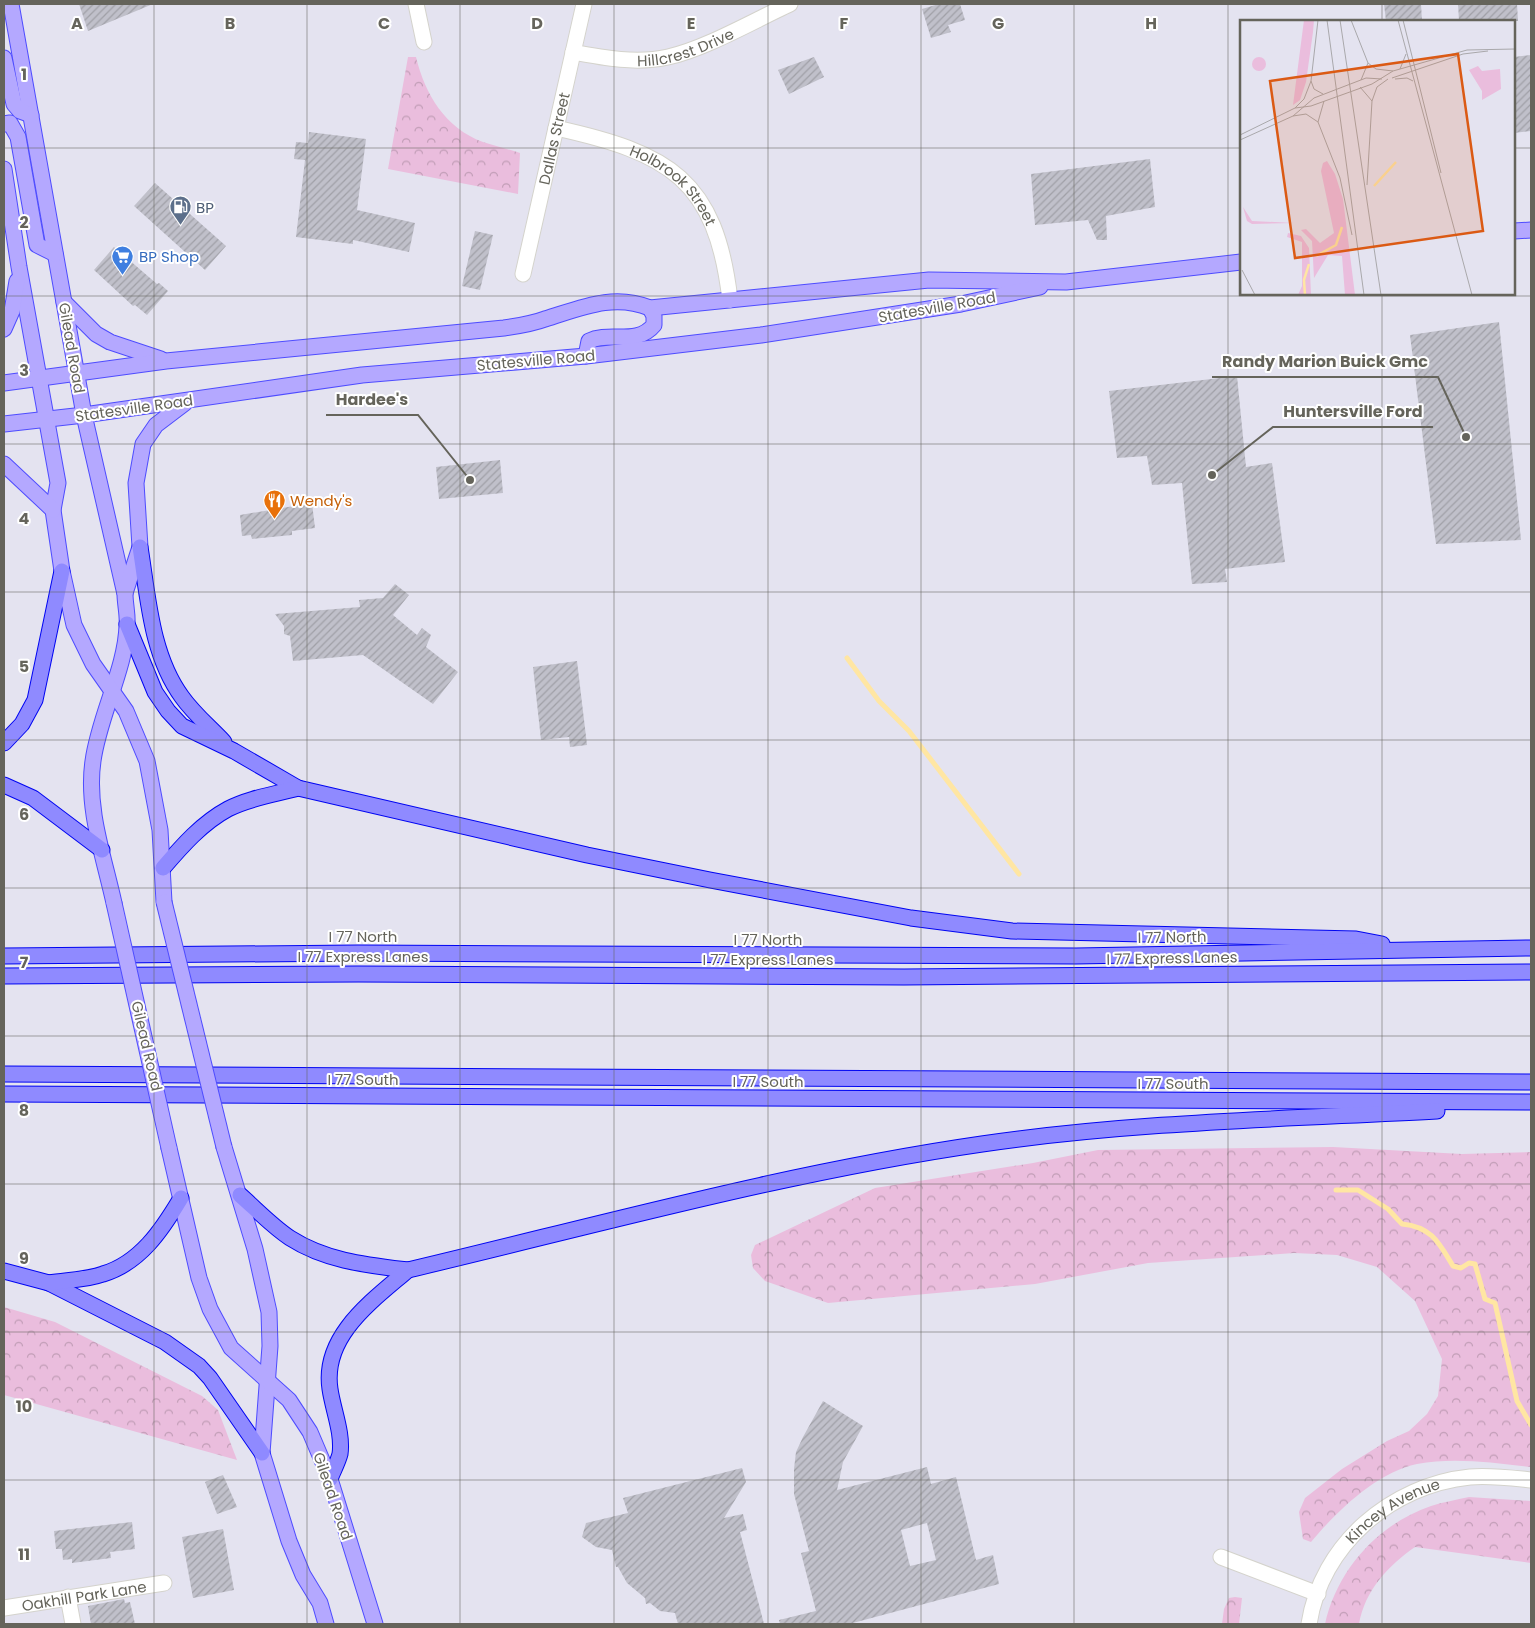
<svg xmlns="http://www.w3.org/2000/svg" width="1535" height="1628" font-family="Poppins,sans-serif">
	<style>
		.forest { fill: url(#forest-crowns) }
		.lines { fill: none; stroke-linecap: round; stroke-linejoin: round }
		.stream { stroke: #ffe6a3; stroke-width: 5 }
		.building { fill: url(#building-hatch); fill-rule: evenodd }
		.minor-casing { stroke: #d4d3cc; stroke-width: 17 }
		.major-casing { stroke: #4e4cff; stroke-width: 17 }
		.highway-casing { stroke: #0005f2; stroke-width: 17 }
		.minor { stroke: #fff; stroke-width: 15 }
		.major { stroke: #b4a8ff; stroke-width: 15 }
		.highway { stroke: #8f8aff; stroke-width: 15 }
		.major-bridge-casing { stroke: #4e4cff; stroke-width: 17; stroke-linecap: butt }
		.major-bridge { stroke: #b4a8ff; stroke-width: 15 }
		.grid { fill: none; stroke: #65645b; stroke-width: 1; stroke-opacity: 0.55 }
		.labels { text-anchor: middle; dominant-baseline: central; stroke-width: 4; stroke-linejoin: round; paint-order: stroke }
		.street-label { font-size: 15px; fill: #65645b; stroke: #fff }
		.service-label { font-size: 15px; fill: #4e5e75; stroke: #fff; text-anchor: start }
		.shop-label { font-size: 15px; fill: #366cbe; stroke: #fff; text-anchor: start }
		.food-label { font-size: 15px; fill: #c56008; stroke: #fff; text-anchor: start }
		.inset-river { fill: none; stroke: #ffe6a3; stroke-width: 2.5 }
		.inset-road { fill: none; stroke: #a9a8ab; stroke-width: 1 }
		.view { fill: #db5a14; fill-opacity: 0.15; stroke: #db5a14; stroke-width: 2.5 }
		.inset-edge { fill: none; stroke: #65645b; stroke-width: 2.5 }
		.grid-label { font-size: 16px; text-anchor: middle; font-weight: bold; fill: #65645b; stroke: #fff; stroke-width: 4; stroke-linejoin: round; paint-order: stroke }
		.leader { fill: none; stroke: #65645b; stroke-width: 2 }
		.callout-dot { fill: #65645b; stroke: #fff; stroke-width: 2 }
		.callout-label { font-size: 16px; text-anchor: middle; font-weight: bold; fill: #65645b; stroke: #fff; stroke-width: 4; stroke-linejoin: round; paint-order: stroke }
	</style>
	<defs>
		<pattern id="forest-crowns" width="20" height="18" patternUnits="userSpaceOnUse" patternTransform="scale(1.25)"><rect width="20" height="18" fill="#eabddd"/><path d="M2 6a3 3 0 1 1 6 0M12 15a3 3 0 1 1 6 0" fill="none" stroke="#c19db6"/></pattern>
		<pattern id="building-hatch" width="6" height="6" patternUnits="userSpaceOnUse" patternTransform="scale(1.25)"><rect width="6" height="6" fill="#c0c0ca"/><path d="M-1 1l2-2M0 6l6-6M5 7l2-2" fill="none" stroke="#a0a0a7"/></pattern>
	</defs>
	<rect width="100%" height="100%" fill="#e4e3f0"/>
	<!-- forest -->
	<g class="forest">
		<path d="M408,57H416C425,94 445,128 483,142C495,146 508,149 520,153L518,194L388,169Z"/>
		<path d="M1333,1147L1462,1154L1531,1152V1467C1493,1463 1455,1457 1417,1464C1377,1472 1336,1512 1311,1542L1303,1539L1299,1512L1305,1498L1342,1469L1387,1441L1409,1431L1427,1414L1438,1396L1442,1359L1415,1301L1377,1267L1337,1255L1294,1253L1148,1263L1035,1284L828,1303L765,1281L753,1268L751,1255L755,1245L875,1188L1033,1163L1098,1150Z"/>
		<path d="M4,1307L55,1322L202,1396L218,1410L237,1460L4,1395Z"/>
		<path d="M1469,1497L1531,1501V1563L1415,1547C1388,1566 1365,1590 1359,1624H1325C1337,1570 1378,1524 1431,1506C1443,1502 1456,1500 1469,1497Z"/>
		<path d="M1235,1597L1242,1598L1239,1624H1222L1224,1609L1229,1598Z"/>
	</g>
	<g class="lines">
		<!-- stream -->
		<g class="stream">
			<path d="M847,658L879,701L909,731L1019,874"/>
			<path d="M1336,1190H1358L1388,1209L1402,1224C1432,1227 1439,1243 1453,1266L1461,1268L1469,1263L1475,1264L1485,1299L1495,1303L1517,1401L1531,1425"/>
		</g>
	</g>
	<!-- building -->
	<g class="building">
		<path d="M79,4H153L88,31Z"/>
		<path d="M939,4H960L965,20L948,25L951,32L931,38L922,9Z"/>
		<path d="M1384,4H1421L1422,21H1386Z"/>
		<path d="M1458,4H1517L1518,21H1459Z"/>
		<path d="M1531,55V131L1514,133V57Z"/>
		<path d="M814,57L824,77L789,94L778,70Z"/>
		<path d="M309,132L366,139L357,210L415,223L409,252L353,240V244L296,237L305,160L294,159L296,142L308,143Z"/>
		<path d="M1150,159L1155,207L1106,216L1107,240H1097L1088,220L1035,225L1031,174Z"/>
		<path d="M155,183L226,246L205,270L134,206Z"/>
		<path d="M475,231L493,235L480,290L462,286Z"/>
		<path d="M114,247L157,284L159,283L168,291L147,315L135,305L133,306L94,270Z"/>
		<path d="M1499,322L1521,540L1436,544L1410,335Z"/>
		<path d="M1237,376L1246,467L1272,463L1285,562L1225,569L1227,582L1192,584L1182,483L1152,485L1147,456L1117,458L1109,391Z"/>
		<path d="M500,460L503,493L439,499L436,467Z"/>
		<path d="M312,503L315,528L292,531V535L252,539L251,535L242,536L240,515Z"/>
		<path d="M395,584L409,595L393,615L417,635L422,628L431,635L426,647L458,672L433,704L363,655L293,661L290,636L284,634V626L275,614L360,607L359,600L383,598Z"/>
		<path d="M577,661L587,745L570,747L569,737L541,740L533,667Z"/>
		<path d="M823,1401L863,1426L843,1462L837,1490L927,1467L931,1484L956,1477L976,1560L993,1555L999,1584L849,1624H780L779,1620L816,1611L801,1553L809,1551L794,1494V1469L796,1452L803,1437ZM927,1523L936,1560L910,1566L901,1530Z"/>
		<path d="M742,1468L746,1482L724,1518L743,1514L747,1530L740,1532L764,1624H678L675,1613L660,1611L650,1603L646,1604L645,1598L627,1583L618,1567H616L612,1550L596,1547L582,1537L586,1523L628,1513L623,1498Z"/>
		<path d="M223,1475L237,1507L217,1514L205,1482Z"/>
		<path d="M132,1522L135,1549L110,1552L111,1558L72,1563V1559L63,1560L62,1549H56L54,1531Z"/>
		<path d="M223,1529L234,1590L193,1598L182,1537Z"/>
		<path d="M124,1599L125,1603L130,1602L135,1624H91L88,1606Z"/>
	</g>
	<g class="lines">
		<defs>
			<g id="minor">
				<path d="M416,4L424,42"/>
				<path id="s1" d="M573,52C604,58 637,64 668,57C705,49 755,20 790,4"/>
				<path id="s2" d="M556,128C669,153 716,179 730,300"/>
				<path id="s3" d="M523,274L584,4"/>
				<path d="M1221,1557L1318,1594"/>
				<path d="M68,1597L73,1624"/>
				<path id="s4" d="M4,1608L164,1583"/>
				<path id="s5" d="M1309,1624C1321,1545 1391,1485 1470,1477C1489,1475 1512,1478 1531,1480"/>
			</g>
			<g id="major">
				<path d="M11,4L84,415L125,594C125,604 128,615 127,625C126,668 99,716 93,761C86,808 104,857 114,903"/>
				<path d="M4,58L14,104L20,111L31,115"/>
				<path d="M4,124L10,123L18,137L37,245L55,254"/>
				<path d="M4,169L19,267L58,483L53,510L62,571L74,625L93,664L126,711L147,761L160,830L164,902"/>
				<path d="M1514,231L1531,230"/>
				<path d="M64,302L96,334L110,342L161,359"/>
				<path d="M4,329L12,311L17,281"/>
				<path d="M586,356L589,341C609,331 637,346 654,325V316L650,308"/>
				<path d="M4,383L166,361L504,328C518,326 532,324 545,319C581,308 613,293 650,308L929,280L1066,282L1241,262"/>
				<path d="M4,424L84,415L362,375L586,356L761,335L961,304L1040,287"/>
				<path d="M4,464L53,510"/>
				<path d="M125,593L140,547L136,483L143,444L156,425L185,403"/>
				<path d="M224,1147L255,1249L269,1312L270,1346L262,1453L289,1541L303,1575L320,1603L326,1624"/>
				<path d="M169,1148L199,1278L210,1309L231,1348L289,1400L310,1432L330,1479L375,1624"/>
			</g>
			<g id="highway">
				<path d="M140,547C148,596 151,655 182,697C194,714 210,727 224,742"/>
				<path d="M127,624L155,692L168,711L182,726L234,751L298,788L587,855L710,880L911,918L1012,931L1356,939L1382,944"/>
				<path d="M4,743L22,724L35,700L62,571"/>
				<path d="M4,785L33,798L102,850"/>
				<path d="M163,868C182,846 202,823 228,809C249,798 276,794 298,788"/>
				<path d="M4,956L358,953L1076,956L1531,948"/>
				<path d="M4,976L358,974L904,977L1531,972"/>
				<path d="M4,1074L1531,1082"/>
				<path d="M4,1094L1531,1102"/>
				<path d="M240,1195C256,1209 272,1226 290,1238C326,1261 366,1265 408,1270C598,1225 788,1172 982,1144C1133,1122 1286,1119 1437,1111"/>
				<path d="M4,1271L49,1283L165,1342L199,1366L210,1378L262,1453"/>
				<path d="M49,1283C67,1280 86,1280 103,1274C140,1263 162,1230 181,1198"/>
				<path d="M330,1479C333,1471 338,1462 340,1454C343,1433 333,1410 330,1389C322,1336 372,1301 408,1270"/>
			</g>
		</defs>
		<!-- minor casing -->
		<use href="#minor" class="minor-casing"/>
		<!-- major casing -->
		<use href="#major" class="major-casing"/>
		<!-- highway casing -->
		<use href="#highway" class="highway-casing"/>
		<!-- minor -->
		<use href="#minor" class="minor"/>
		<!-- major -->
		<use href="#major" class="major"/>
		<!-- highway -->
		<use href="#highway" class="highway"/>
		<defs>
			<g id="major-bridge">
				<path d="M164,902L224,1147"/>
				<path d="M114,903L169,1148"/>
			</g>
		</defs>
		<!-- major-bridge casing -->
		<use href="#major-bridge" class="major-bridge-casing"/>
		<!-- major-bridge -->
		<use href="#major-bridge" class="major-bridge"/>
	</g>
	<!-- grid -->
	<path class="grid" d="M154,4V1624M307,4V1624M460,4V1624M614,4V1624M768,4V1624M921,4V1624M1074,4V1624M1228,4V1624M1382,4V21M4,148H1241M1514,148H1531M1382,294V1624M4,296H1531M4,444H1531M4,592H1531M4,740H1531M4,888H1531M4,1036H1531M4,1184H1531M4,1332H1531M4,1480H1531"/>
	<!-- icons -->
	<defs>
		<symbol id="fuel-pin" viewBox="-11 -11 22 30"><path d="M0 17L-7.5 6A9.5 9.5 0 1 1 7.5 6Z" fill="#5c6f8a" stroke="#fff"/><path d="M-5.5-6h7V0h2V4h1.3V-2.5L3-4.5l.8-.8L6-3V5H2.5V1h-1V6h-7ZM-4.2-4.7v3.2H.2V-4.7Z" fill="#fff"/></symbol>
		<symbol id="supermarket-pin" viewBox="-11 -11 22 30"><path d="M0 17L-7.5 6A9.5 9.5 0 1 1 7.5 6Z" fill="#3f7fe0" stroke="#fff"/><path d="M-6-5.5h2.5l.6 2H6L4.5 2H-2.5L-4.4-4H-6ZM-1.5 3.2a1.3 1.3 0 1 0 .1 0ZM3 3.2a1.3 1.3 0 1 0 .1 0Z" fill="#fff"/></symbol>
		<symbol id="restaurant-pin" viewBox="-11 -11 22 30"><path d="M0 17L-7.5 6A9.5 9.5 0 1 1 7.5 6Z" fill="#e8710a" stroke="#fff"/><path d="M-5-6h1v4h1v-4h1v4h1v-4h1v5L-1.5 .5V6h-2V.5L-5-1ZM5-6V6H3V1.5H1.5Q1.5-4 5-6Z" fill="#fff"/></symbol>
	</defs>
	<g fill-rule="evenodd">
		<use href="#fuel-pin" x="168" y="194" width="25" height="34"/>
		<use href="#supermarket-pin" x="110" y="244" width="25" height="34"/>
		<use href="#restaurant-pin" x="262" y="488" width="25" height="34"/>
	</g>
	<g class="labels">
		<!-- street labels -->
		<g class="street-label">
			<text stroke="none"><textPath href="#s1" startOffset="115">Hillcrest Drive</textPath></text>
			<text stroke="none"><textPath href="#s3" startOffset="139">Dallas Street</textPath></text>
			<text stroke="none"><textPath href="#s2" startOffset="135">Holbrook Street</textPath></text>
			<text transform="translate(937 307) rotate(-10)">Statesville Road</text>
			<text transform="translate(72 348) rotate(80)">Gilead Road</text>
			<text transform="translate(536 360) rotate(-5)">Statesville Road</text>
			<text transform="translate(134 408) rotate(-8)">Statesville Road</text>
			<text x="363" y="936">I 77 North</text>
			<text transform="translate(1172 937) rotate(-1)">I 77 North</text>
			<text x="768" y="939">I 77 North</text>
			<text x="363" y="956">I 77 Express Lanes</text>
			<text transform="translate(1172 958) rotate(-1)">I 77 Express Lanes</text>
			<text x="768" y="959">I 77 Express Lanes</text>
			<text transform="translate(147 1046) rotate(77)">Gilead Road</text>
			<text x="363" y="1079">I 77 South</text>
			<text x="768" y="1081">I 77 South</text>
			<text x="1173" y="1083">I 77 South</text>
			<text transform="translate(333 1496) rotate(71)">Gilead Road</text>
			<text stroke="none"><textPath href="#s5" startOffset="148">Kincey Avenue</textPath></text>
			<text stroke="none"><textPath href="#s4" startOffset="81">Oakhill Park Lane</textPath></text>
		</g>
		<!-- service labels -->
		<g class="service-label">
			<text x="196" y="207">BP</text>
		</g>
		<!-- shop labels -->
		<g class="shop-label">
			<text x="139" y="256">BP Shop</text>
		</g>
		<!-- food labels -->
		<g class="food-label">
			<text x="290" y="500">Wendy's</text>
		</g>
	</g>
	<!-- overview -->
	<g transform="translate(1240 20)">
		<rect width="275" height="275" fill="#e4e3f0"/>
		<path d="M12 44a7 7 0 1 1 14 0a7 7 0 1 1-14 0Z" fill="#eabddd"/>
		<path d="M64,0H74L73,12L66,62L60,80L53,85ZM238,46L242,51L260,49L261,69L242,80V71L229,50ZM87,141L95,154L103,179L115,275H105L102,236L88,235L74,258L72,221L61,210L66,209L80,223L94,213L81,151L83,143ZM3,187L12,201L54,203L12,204L7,201ZM48,213L61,216L69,228L71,275H58L62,266V222L47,217Z" fill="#eabddd"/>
		<path class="inset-river" d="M134,166L156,142M76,236L96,225L102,207M65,275L64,260L69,244"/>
		<path class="inset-road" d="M87,0L124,275M100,0L141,275M111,0L128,43L136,49L153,51M158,0L232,275M163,0L201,153M160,49L166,34M152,58L223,34L248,31M155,59L167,58L173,61M121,60L128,43M71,61L74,69L83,74M120,67L132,81M84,81L78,102L100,158L112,215M55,88L64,79L71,61L78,0M53,96L66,94L78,102M0,115L55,88L71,86L132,64L153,51L227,30L275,29M0,120L53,96L74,78L126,58L142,59M127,165L132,81L137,67L148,59M0,223L1,275M2,250L15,275"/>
		<path class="view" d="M218,34L243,211L55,238L30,61Z"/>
		<rect width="275" height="275" class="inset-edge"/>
	</g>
	<g class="grid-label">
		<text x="77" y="29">A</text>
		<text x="230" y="29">B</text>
		<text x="384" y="29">C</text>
		<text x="537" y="29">D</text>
		<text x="691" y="29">E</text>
		<text x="844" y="29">F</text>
		<text x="998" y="29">G</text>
		<text x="1151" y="29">H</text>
		<text x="24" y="80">1</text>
		<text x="24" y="228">2</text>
		<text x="24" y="376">3</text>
		<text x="24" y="524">4</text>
		<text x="24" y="672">5</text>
		<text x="24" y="820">6</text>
		<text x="24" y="968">7</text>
		<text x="24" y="1116">8</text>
		<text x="24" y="1264">9</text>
		<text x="24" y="1412">10</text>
		<text x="24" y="1560">11</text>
	</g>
	<!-- callouts -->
	<path class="leader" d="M1466 437L1438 377H1212M470 480L418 415H326M1212 475L1273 427H1433"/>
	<g class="callout-dot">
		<circle cx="1466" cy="437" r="5"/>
		<circle cx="470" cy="480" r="5"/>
		<circle cx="1212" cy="475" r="5"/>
	</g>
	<g class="callout-label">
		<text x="1325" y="367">Randy Marion Buick Gmc</text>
		<text x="372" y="405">Hardee's</text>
		<text x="1353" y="417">Huntersville Ford</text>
	</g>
	<!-- border -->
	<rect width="1535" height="1628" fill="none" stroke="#65645b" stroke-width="10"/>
</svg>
